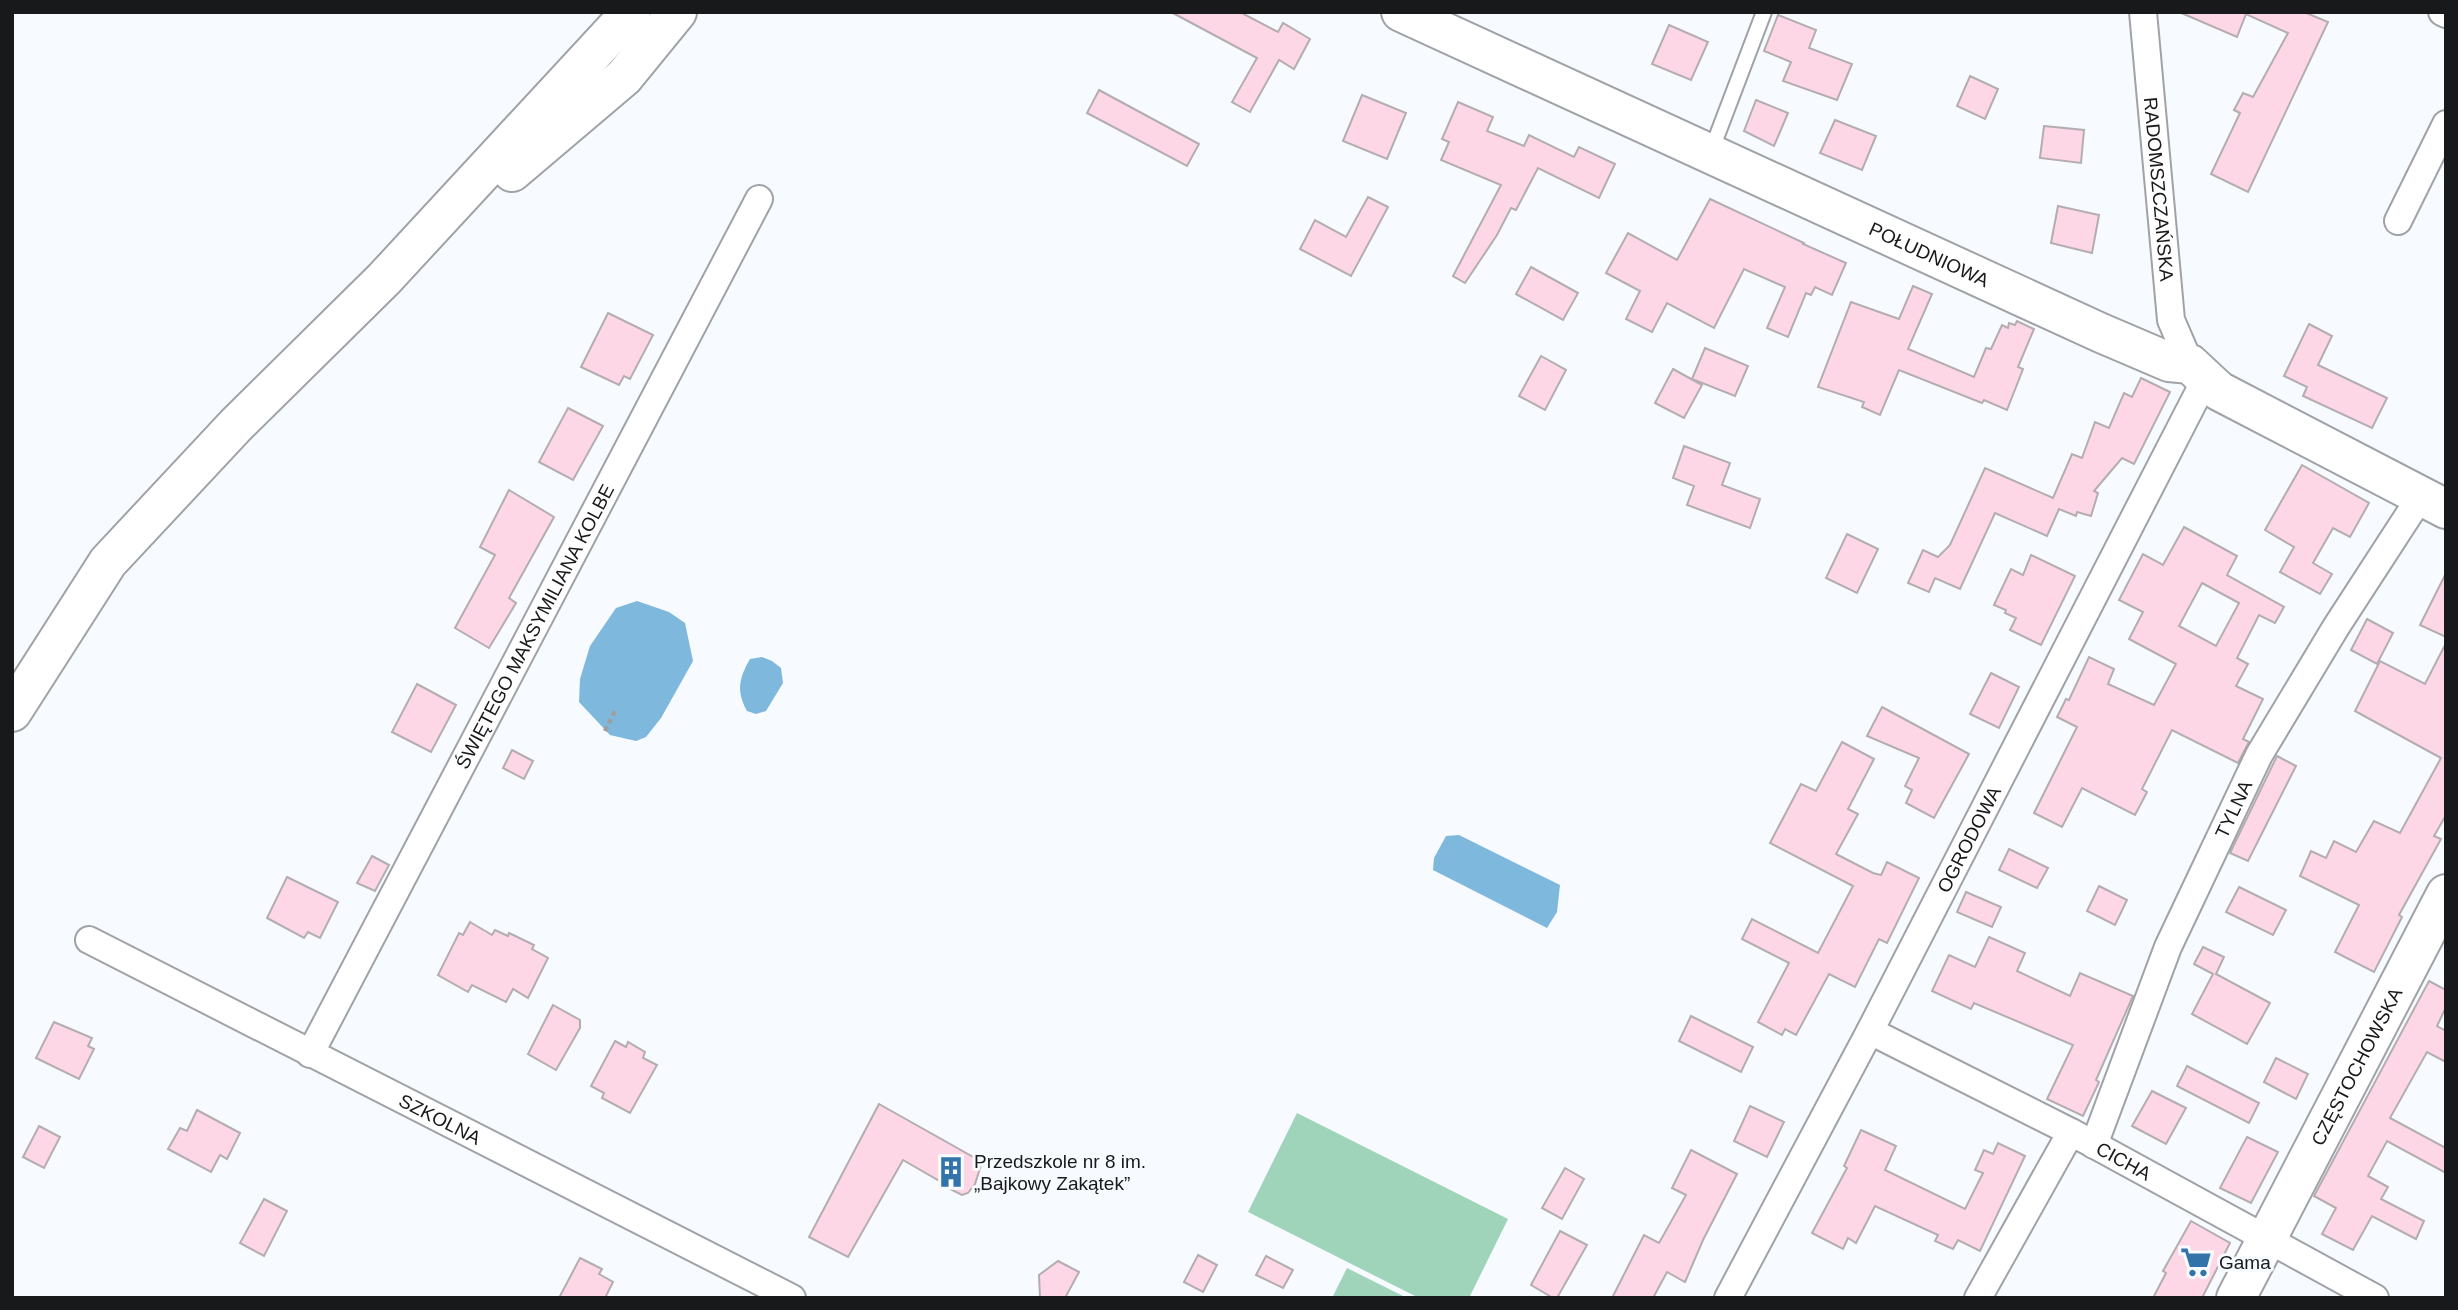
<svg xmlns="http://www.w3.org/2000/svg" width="2458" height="1310" font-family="Helvetica,sans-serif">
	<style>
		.green { fill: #9fd4bb }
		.water { fill: #7eb8dc }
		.building { fill: #fed7e6; stroke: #b4adaf; stroke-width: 2; fill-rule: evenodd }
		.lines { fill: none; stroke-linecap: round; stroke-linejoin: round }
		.lane-casing { stroke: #9fa2a7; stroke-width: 18 }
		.street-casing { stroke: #9fa2a7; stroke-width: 30 }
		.secondary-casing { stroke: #9fa2a7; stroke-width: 42 }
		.path { stroke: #9d9fa3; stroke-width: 4.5; stroke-dasharray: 5 3.5; stroke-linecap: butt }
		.lane { stroke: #fff; stroke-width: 14 }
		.street { stroke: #fff; stroke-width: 26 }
		.secondary { stroke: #fff; stroke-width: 38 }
		.labels { text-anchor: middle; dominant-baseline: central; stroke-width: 6; stroke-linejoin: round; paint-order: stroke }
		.street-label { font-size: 19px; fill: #18191b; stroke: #f7fafe }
		.poi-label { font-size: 19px; fill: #18191b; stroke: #f7fafe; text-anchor: start }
	</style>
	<rect width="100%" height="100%" fill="#f7fafe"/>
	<!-- green -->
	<g class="green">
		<path d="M1297,1113L1508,1219L1469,1298H1419L1248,1212Z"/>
		<path d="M1347,1268L1407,1298H1332Z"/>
	</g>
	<!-- water -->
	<g class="water">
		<path d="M637,601L669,612L685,623L693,661L661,718L646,737L636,741L610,735L579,702L580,679L590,646L616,608Z"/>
		<path d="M762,657L772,661L781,668L783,683L766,711L756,714L747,711C736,691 739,678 750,659Z"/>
		<path d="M1459,835L1560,885L1557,912L1547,928L1433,870L1434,858L1446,836Z"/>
	</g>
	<!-- building -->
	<g class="building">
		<path d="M1171,12H1240L1278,32L1283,23L1310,39L1294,69L1279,60L1250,112L1232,102L1257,58Z"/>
		<path d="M2179,12H2304L2328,22L2248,192L2211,174L2240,113L2234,110L2243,93L2253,97L2288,33L2246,14L2237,37Z"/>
		<path d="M1778,15L1816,30L1809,48L1852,64L1837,100L1783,81L1791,62L1764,51Z"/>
		<path d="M1669,25L1708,42L1691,80L1652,64Z"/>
		<path d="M1970,76L1998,89L1985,119L1957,106Z"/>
		<path d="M1099,90L1199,144L1187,166L1087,113Z"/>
		<path d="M1362,95L1406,113L1387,159L1343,141Z"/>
		<path d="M1756,100L1788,113L1774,146L1744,131Z"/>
		<path d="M1458,102L1493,117L1487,131L1524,146L1529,135L1574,157L1579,147L1615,164L1599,198L1538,168L1516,210L1511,208L1497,235L1465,283L1453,276L1501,185L1441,160L1449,142L1442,139Z"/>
		<path d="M1835,120L1876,136L1862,170L1820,153Z"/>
		<path d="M2044,126L2084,130L2081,163L2040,158Z"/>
		<path d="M1368,197L1388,207L1351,276L1300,249L1315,220L1346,237Z"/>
		<path d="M1710,199L1804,243L1803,244L1846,263L1832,295L1815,287L1811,295L1806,293L1788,337L1767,328L1785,287L1744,269L1714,328L1667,303L1652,332L1626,319L1640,291L1606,273L1628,233L1677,260Z"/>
		<path d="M2058,206L2099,215L2092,253L2051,243Z"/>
		<path d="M1531,267L1578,293L1563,320L1516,294Z"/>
		<path d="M1913,286L1932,294L1908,349L1974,377L1986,348L1991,349L2002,325L2008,328L2009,323L2015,325L2017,321L2034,329L2018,367L2023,369L2007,410L1984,400L1982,403L1899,370L1880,415L1862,407L1864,402L1818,387L1851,302L1899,319Z"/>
		<path d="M608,313L653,335L630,379L624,376L619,385L581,367Z"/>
		<path d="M2309,324L2332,336L2318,365L2387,398L2372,428L2303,396L2307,387L2284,376Z"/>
		<path d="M1705,348L1748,366L1735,396L1692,379Z"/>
		<path d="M1541,356L1566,370L1545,410L1519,396Z"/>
		<path d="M1673,369L1702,385L1684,418L1655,403Z"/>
		<path d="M2141,378L2170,392L2134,464L2122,458L2094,491L2098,493L2091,516L2077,512L2076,516L2059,509L2047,536L1995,513L1960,589L1935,578L1929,592L1908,583L1923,550L1938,557L1950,545L1985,468L2053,498L2072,454L2082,458L2095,422L2109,428L2124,393L2132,397Z"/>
		<path d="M568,408L603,426L573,480L539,462Z"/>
		<path d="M1684,446L1730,463L1722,485L1760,499L1750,528L1687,505L1694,486L1673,478Z"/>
		<path d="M2302,465L2369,503L2350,537L2333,528L2313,563L2332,574L2320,594L2280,572L2294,547L2265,530Z"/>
		<path d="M509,490L554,517L509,598L516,603L489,648L455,628L495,555L480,547Z"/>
		<path d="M2184,527L2237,556L2227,575L2284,607L2275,623L2259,615L2237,658L2248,664L2236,686L2263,699L2243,739L2249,742L2238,763L2172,730L2142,789L2147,792L2135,815L2082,788L2062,827L2034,813L2077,727L2057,717L2066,699L2069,700L2089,657L2114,669L2108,684L2154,705L2176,664L2129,639L2143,612L2119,600L2143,554L2163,565ZM2202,583L2239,603L2216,646L2179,626Z"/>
		<path d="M1847,534L1878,549L1857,593L1826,578Z"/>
		<path d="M2031,555L2075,576L2041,645L2010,630L2016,618L2005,613L2006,610L1994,605L2011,569L2023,575Z"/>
		<path d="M2446,573V637L2420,625Z"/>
		<path d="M2367,619L2393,633L2377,664L2351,650Z"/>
		<path d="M2446,643V815L2434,836L2441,839L2399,915L2402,917L2374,972L2335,952L2359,905L2300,876L2311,851L2326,858L2334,841L2356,852L2374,821L2400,833L2441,758L2355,711L2380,661L2425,684Z"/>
		<path d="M1991,673L2019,687L1999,728L1970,714Z"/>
		<path d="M417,684L456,705L431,752L392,732Z"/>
		<path d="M1882,707L1969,754L1934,818L1906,803L1912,790L1905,786L1919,758L1867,736Z"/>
		<path d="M1842,742L1874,759L1848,809L1858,814L1836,854L1873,873L1881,875L1887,862L1919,878L1887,943L1879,939L1855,987L1829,974L1796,1035L1785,1029L1782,1035L1758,1022L1789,963L1742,939L1752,919L1818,953L1853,886L1770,843L1801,784L1816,791Z"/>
		<path d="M512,750L533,761L524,779L503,768Z"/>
		<path d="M2277,756L2296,766L2248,861L2230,853Z"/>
		<path d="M2009,849L2048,868L2037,888L1999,870Z"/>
		<path d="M372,856L389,865L375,891L357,883Z"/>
		<path d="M287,877L338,902L320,938L308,932L304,938L267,918Z"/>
		<path d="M2099,886L2127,900L2115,925L2087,911Z"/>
		<path d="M2239,887L2286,910L2273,935L2226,912Z"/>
		<path d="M1966,892L2001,907L1992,927L1957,912Z"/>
		<path d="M470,922L492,935L495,930L508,936L509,933L534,945L532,949L548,958L528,998L513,989L506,1002L472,985L468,992L438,975L459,933L463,935Z"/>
		<path d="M1989,937L2025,953L2017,971L2070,996L2080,973L2133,996L2096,1080L2099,1082L2083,1116L2047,1099L2073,1045L1974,1003L1971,1009L1932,991L1949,955L1975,967Z"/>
		<path d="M2203,947L2224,957L2216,974L2270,1003L2247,1044L2192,1014L2213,974L2194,964Z"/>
		<path d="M2429,981L2446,990V1007L2437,1026L2446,1031V1062L2427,1052L2390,1118L2446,1148V1173L2387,1141L2368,1176L2388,1187L2381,1199L2424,1221L2416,1239L2372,1216L2353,1250L2322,1234L2336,1208L2314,1196Z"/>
		<path d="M553,1005L580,1020V1028L556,1070L528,1054Z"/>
		<path d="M1691,1016L1753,1047L1741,1072L1679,1041Z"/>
		<path d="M54,1022L92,1038L88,1046L94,1049L79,1079L36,1058Z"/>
		<path d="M615,1041L626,1047L628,1042L645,1052L643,1058L657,1065L630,1113L602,1098L604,1093L591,1086Z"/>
		<path d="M2276,1058L2308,1074L2296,1099L2264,1082Z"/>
		<path d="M2187,1066L2259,1103L2249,1123L2177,1086Z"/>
		<path d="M2152,1091L2186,1108L2166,1144L2132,1126Z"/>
		<path d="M879,1104L982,1162L975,1184L968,1193L962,1195L940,1184L941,1182L903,1160L848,1257L809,1237Z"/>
		<path d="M1750,1106L1784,1122L1767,1157L1734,1141Z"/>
		<path d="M197,1110L240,1133L227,1159L220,1155L211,1172L168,1149L180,1128L187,1131Z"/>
		<path d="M39,1126L60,1137L44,1168L23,1157Z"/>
		<path d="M1861,1130L1896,1146L1885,1170L1965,1209L1983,1173L1975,1170L1984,1150L1993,1154L1998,1143L2025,1156L1980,1251L1958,1240L1953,1249L1935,1241L1938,1235L1875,1206L1856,1243L1848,1238L1843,1249L1812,1233L1847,1168L1844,1166Z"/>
		<path d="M2247,1137L2278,1152L2251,1203L2220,1188Z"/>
		<path d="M1691,1150L1737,1174L1703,1240L1685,1282L1667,1272L1653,1298H1612L1644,1235L1659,1243L1686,1195L1672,1188Z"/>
		<path d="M1565,1168L1584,1179L1562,1219L1542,1208Z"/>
		<path d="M264,1199L287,1211L264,1256L240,1243Z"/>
		<path d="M2191,1221L2230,1243L2202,1298H2153L2166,1273L2163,1271Z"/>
		<path d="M1560,1231L1587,1245L1557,1298H1553L1531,1285Z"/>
		<path d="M1198,1255L1217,1265L1203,1292L1184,1282Z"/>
		<path d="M1266,1256L1293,1270L1283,1288L1256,1275Z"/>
		<path d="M580,1258L602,1269L599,1274L613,1282L605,1298H559Z"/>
		<path d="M1058,1261L1079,1272L1065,1298H1040L1039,1275Z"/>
	</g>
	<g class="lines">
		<defs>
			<path id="lane" d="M1710,154L1764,12"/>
			<g id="street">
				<path id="s1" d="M2143,12L2171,320L2190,364"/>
				<path d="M2442,12L2446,14"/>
				<path d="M2398,221L2446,124"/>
				<path id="s2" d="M89,940L792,1298"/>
				<path id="s3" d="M1870,1031L2071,1132L2375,1298"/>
				<path id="s4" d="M310,1054L759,199"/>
				<path id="s5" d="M2094,1145L2168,947L2259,755L2336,627L2421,496"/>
				<path id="s6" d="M1728,1298L1870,1031L2205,380"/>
				<path d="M1978,1298L2071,1132"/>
			</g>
			<g id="secondary">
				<path id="s7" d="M1401,12L2101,333L2169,362L2190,364L2219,391L2446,509"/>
				<path d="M512,172L624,77L677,12"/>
				<path d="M12,712L108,562L236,425L384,279L631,12"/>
				<path id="s8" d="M2236,1298L2446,894"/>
			</g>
		</defs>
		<!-- lane casing -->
		<use href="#lane" class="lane-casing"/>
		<!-- street casing -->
		<use href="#street" class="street-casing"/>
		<!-- secondary casing -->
		<use href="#secondary" class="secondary-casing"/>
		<!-- path -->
		<path class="path" d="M605,731L615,711"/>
		<!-- lane -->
		<use href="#lane" class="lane"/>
		<!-- street -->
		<use href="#street" class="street"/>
		<!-- secondary -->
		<use href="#secondary" class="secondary"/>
	</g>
	<!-- icons -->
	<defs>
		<symbol id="building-bare" viewBox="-9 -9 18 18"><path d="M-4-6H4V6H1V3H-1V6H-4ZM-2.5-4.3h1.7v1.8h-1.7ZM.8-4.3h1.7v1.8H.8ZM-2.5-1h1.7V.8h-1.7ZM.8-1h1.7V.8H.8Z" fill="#3273a9" stroke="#f7fafe" stroke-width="2.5" paint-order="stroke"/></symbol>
		<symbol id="supermarket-bare" viewBox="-9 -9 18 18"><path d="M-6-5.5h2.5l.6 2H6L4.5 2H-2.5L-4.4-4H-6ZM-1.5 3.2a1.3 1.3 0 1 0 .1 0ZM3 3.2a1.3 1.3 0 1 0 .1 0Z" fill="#3273a9" stroke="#f7fafe" stroke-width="2.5" paint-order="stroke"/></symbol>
	</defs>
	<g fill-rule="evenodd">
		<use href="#building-bare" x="929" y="1150" width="44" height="44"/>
		<use href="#supermarket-bare" x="2174" y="1240" width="44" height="44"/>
	</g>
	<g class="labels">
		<!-- street labels -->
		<g class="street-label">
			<text stroke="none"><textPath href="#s1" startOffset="178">RADOMSZCZAŃSKA</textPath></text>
			<text stroke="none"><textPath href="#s7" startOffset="581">POŁUDNIOWA</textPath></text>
			<text stroke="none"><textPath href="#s4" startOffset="483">ŚWIĘTEGO MAKSYMILIANA KOLBE</textPath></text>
			<text stroke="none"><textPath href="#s5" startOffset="364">TYLNA</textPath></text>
			<text stroke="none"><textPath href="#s6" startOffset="518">OGRODOWA</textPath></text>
			<text stroke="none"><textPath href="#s8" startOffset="261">CZĘSTOCHOWSKA</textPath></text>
			<text stroke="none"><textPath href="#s2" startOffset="394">SZKOLNA</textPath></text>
			<text stroke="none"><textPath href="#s3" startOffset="285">CICHA</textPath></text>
		</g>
		<!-- poi labels -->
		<g class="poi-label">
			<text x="974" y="1161">Przedszkole nr 8 im.<tspan x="974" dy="22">„Bajkowy Zakątek”</tspan></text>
			<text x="2219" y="1262">Gama</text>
		</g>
	</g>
	<!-- border -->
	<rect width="2458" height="1310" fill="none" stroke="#18191b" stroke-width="28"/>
</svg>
